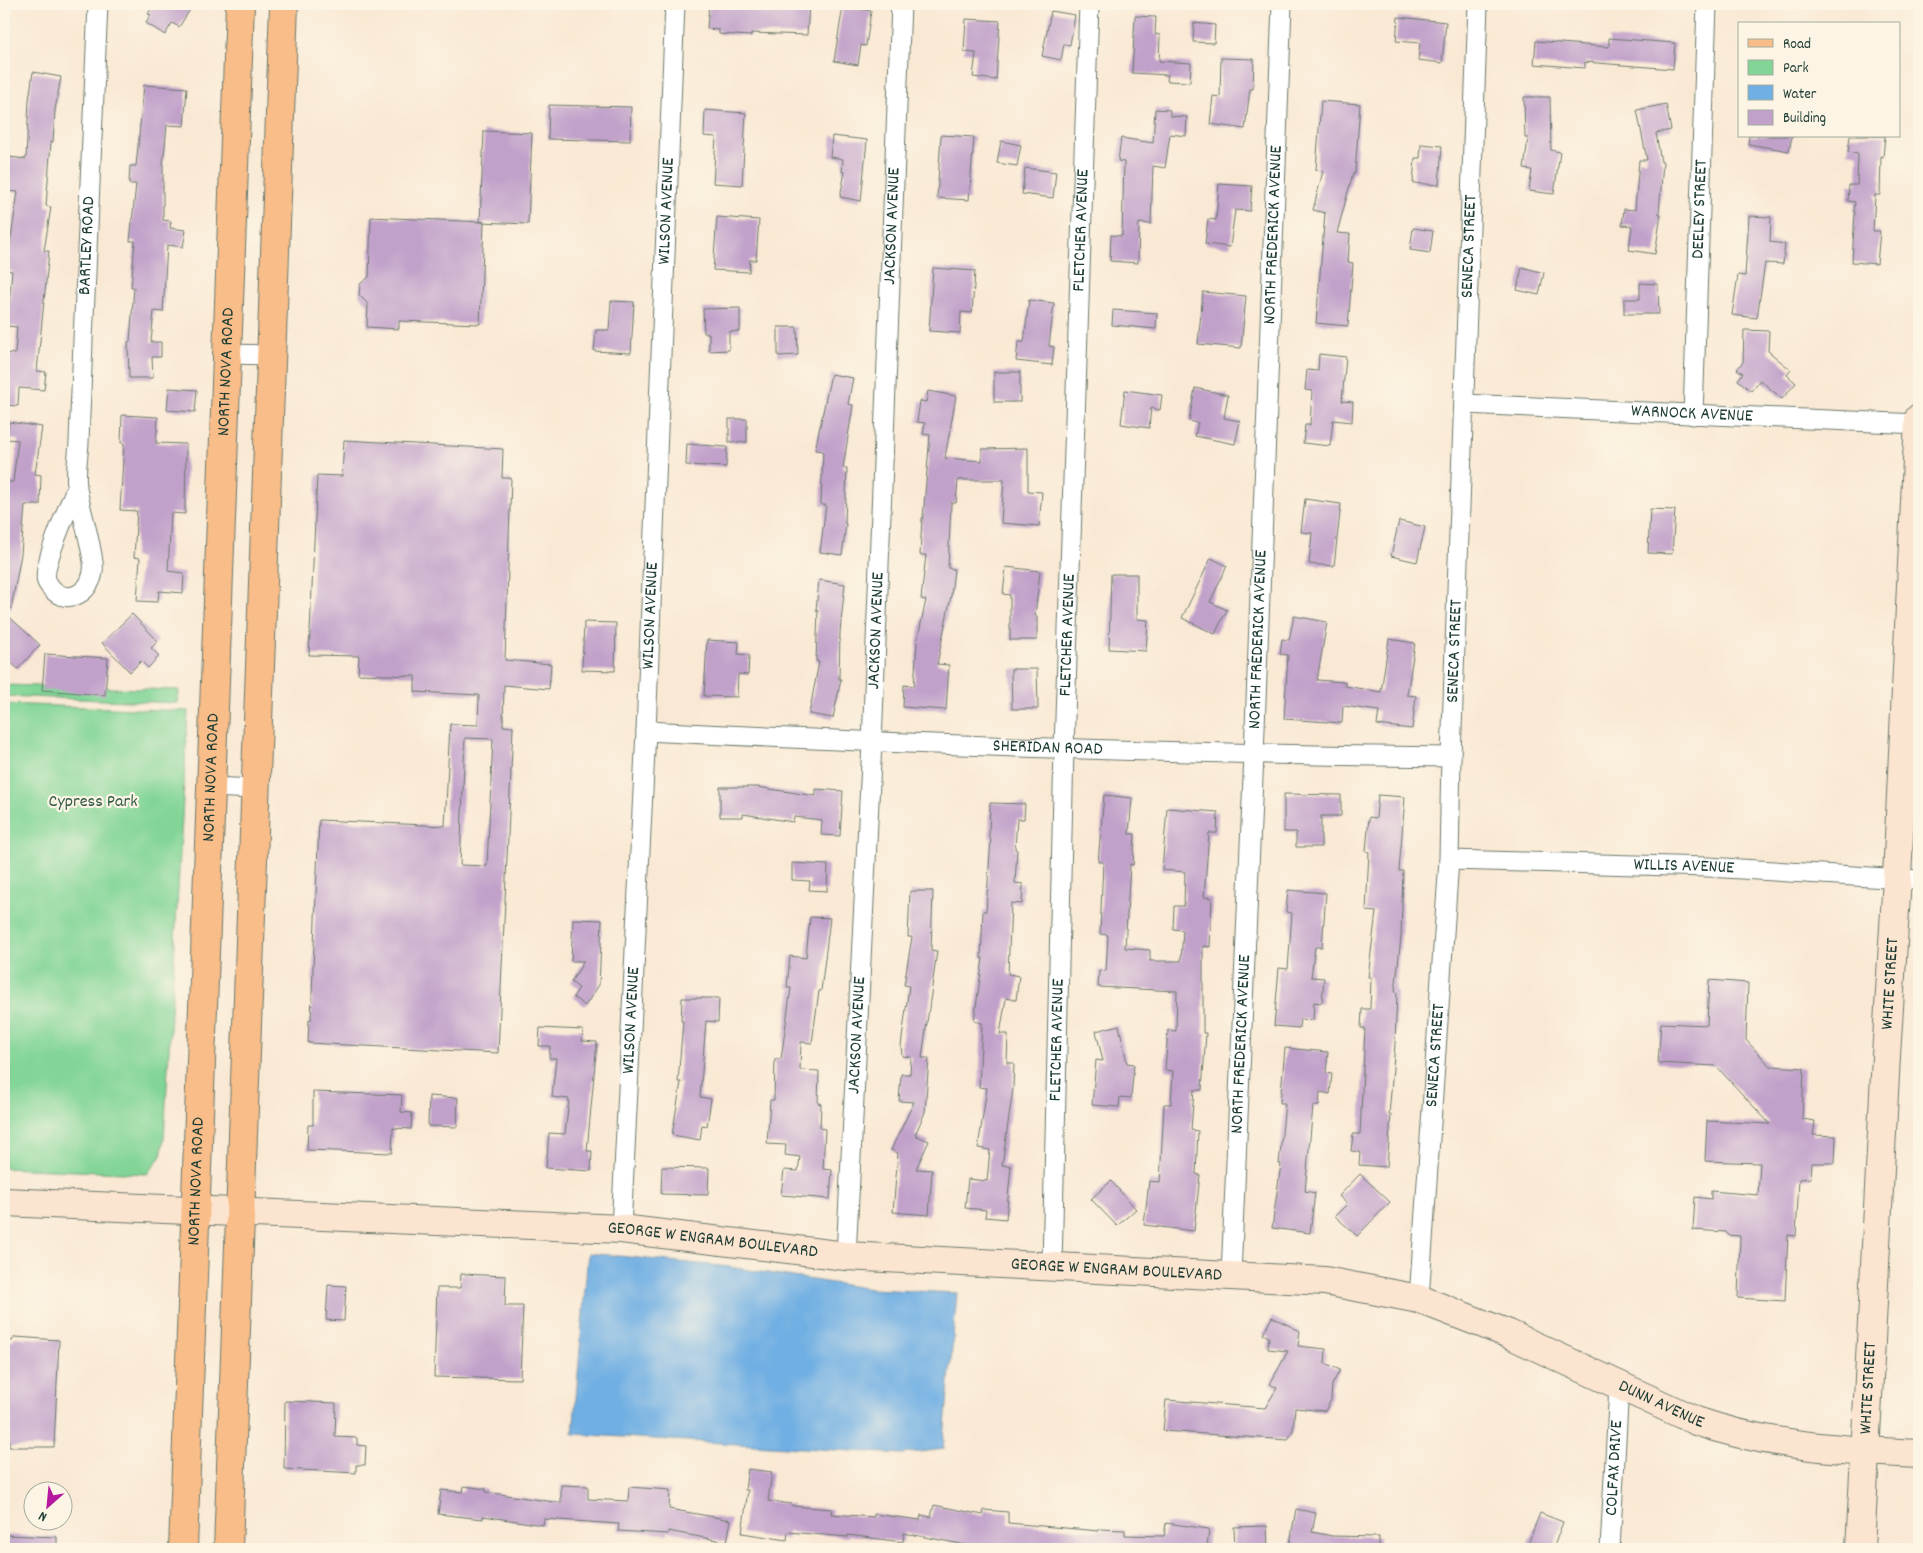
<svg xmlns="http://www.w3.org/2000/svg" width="1923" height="1553" font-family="Dekko,sans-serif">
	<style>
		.green { fill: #82d597; stroke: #508966 }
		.water { fill: #70afe3; stroke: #48768c }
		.building { fill: #c1a1ca; fill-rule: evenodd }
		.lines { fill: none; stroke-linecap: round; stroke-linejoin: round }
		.street-casing { stroke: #6b796c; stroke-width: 21 }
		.secondary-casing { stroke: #6b796c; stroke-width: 30 }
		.primary-casing { stroke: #6b796c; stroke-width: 30 }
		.street { stroke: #fff; stroke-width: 19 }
		.secondary { stroke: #fce5d0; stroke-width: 28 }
		.primary { stroke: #f8bd89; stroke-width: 28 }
		.labels { text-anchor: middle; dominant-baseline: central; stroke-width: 4.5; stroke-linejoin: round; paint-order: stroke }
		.street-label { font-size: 18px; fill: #1f3d34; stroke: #fcf5e5 }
		.park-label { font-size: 18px; fill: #335b48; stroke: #fcf5e5 }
	</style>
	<rect width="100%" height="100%" fill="#fcf5e5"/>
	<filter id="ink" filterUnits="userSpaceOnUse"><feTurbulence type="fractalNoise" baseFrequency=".02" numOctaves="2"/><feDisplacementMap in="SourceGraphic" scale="10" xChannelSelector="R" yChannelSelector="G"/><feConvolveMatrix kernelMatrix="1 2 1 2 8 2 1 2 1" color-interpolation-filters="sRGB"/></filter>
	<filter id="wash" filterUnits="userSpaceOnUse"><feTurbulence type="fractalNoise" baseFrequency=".0096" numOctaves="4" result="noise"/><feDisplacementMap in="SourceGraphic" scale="20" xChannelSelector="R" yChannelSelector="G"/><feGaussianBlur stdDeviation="1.12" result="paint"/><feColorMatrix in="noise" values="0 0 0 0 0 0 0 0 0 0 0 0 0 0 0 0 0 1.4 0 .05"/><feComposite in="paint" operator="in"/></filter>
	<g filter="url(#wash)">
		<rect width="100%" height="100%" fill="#f9e9d4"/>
		<!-- green -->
		<g class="green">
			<path d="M4,685L179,690L178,703L4,696Z"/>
			<path d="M4,704L188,711L164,1139L161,1156L147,1174L4,1168Z"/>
		</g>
		<!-- water -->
		<path class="water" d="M588,1253L729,1267L871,1289L957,1293L943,1449H945L902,1454L573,1434Z"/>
		<g id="blocks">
			<!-- building -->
			<g class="building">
				<path d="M154,4H183L191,8L179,27L172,23L165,35L146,23L151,15L148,14Z"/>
				<path d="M709,4H809L807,35L751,33V36L719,34V30L707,29Z"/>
				<path d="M843,6L871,11L866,46L861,45L858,65L834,61Z"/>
				<path d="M1051,11L1075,15L1070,45L1064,44L1061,60L1042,56Z"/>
				<path d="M1135,16L1156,17L1155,34L1160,35L1159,61L1191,63L1190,82L1167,81L1168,75L1132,73Z"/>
				<path d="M1398,17L1446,22L1442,63L1418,60L1420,43L1396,41Z"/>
				<path d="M966,19L1000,21L996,80L973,77L976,53L964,52Z"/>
				<path d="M1194,23L1215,25L1214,43L1193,42Z"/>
				<path d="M1609,38L1675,43L1673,69L1585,62V68L1534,64L1536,41L1609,47Z"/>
				<path d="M1221,58L1254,59L1253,89H1250L1245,129L1210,124L1213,96L1220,97Z"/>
				<path d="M33,72L61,77L55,110L53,142H51L46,206L51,207L44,251H49L37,371L46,372L44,390L19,388L18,406L4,405V353L15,354L17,327L7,326L12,271L6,270L18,192L6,191L9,157L26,159L29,100Z"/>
				<path d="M144,85L187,88L184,126L167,125L163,166V220L171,221L170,228L186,230L183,247L167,245L163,312L154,311L151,342H161V357H152L153,378H129L128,342H130L134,287H131L135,241H130L136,184H129L130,166H136Z"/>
				<path d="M1524,97H1550L1551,150L1560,152L1554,194L1529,191L1532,170L1524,169L1528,138H1525Z"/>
				<path d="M1321,101L1360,104L1355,173H1353L1337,233L1350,234L1348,262L1353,263L1348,326L1316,323L1325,213L1313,210L1323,171L1316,170Z"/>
				<path d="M1666,104L1671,130L1656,133L1661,162H1663L1659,214H1661L1655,254L1629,250L1632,226L1622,225L1624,209L1635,210L1639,160H1647L1637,110Z"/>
				<path d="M549,105L631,107L630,141L548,139Z"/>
				<path d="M1155,109L1170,110V116L1187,117L1186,136L1170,134L1165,168L1153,166L1151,224L1139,223L1138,263L1110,261L1111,235L1122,236L1124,162L1118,161L1121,138L1153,143Z"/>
				<path d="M705,110L746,113L742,185L713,183L716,137L704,136Z"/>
				<path d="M484,131L532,133L528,224L480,222Z"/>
				<path d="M941,135L974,137L969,200L937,198Z"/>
				<path d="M832,136L867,140L861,201L840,197L845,172H842L843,159L830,157Z"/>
				<path d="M1749,136H1792L1789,151L1748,144Z"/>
				<path d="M1850,136H1885L1883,157L1881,156L1880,195H1875L1873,231H1880L1877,264L1852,262L1855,212H1854L1855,202L1848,201L1849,185H1857L1858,154L1848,152Z"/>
				<path d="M1001,141L1021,145L1017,166L997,163Z"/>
				<path d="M1421,144L1442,146L1439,185L1413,183L1415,158H1420Z"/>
				<path d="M1025,168L1056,172L1053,198L1022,194Z"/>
				<path d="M1219,184L1252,186L1250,211L1235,210L1230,247L1205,244L1208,219L1216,220Z"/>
				<path d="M1749,216L1771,217L1770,242L1785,244L1783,264L1765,263L1757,318L1732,315L1738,275L1745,276Z"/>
				<path d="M371,217L484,222L480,324L399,321V329L367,327L368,304L359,295L360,284L369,277Z"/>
				<path d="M717,217L759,220L756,260H750L749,272L713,270Z"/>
				<path d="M1413,228L1433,231L1430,253L1410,250Z"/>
				<path d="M1522,267L1544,273L1539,295L1517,290Z"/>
				<path d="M933,268L975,271L972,313L961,312L960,333L929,331Z"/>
				<path d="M1640,283L1658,284L1659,314H1624V299H1640Z"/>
				<path d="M1203,292L1246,296L1241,348L1198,344Z"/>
				<path d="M1029,300L1054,303L1049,346L1054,347L1052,365L1016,361L1018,342H1024Z"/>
				<path d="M611,301L634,302L631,353L594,351L596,330H609Z"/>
				<path d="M740,308V331L729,332V350L709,351V333H704L703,309Z"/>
				<path d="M1113,310L1157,313L1156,329L1112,325Z"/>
				<path d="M778,327H797L798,355L778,356Z"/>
				<path d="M1744,330L1769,331L1768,351L1791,370L1787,375L1796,383L1782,399L1760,380L1751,391L1738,380L1743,373L1737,369L1743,362Z"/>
				<path d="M1319,354L1346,357L1342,401L1353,402L1352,422L1333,420L1330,446L1303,443L1305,425H1310L1312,391L1305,390L1307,370L1318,371Z"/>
				<rect x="994" y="372" width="26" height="30"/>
				<path d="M831,374L853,378L848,404L853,405L843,468H847L845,524H846L842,555L820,552L826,505H821L823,451L815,450Z"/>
				<path d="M169,388L197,390L195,412L167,410Z"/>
				<path d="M1195,388L1228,395L1224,418L1240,421L1235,444L1195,436L1198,423L1189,421Z"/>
				<path d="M1125,390L1162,395L1160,410L1151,408L1149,428L1121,424Z"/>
				<path d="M928,391L956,396L945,458L982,461V449L1028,448V491L1042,492L1039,526L1001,523L1004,480H958L956,503H951L948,568L954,569L951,596L937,664L949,665L946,710L903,707L904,685L914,686L917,642L926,600L921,599L926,555H920L922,518H923L930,435L923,434L925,423L917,422L920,401L926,402Z"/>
				<path d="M122,415L158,417L156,443L186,444L185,514L171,513L168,571L184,573L183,593L159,591L158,602L137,601L140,558L134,557L137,511L120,510L124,443H121Z"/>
				<rect x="729" y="419" width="18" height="23"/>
				<path d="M9,422L42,427L35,474L41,475L40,505H25L21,554L11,609L4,608L5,482H13L18,440L7,439Z"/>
				<path d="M344,440L503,449L502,478H511L505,660L551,664L549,689L504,685L503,726L513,727L498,1053L308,1043L309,1020H311L319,820L445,826L450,724L478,725L479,695L415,692V676L358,674L359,656L309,655L317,475L342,476ZM465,738L493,739L487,866L460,865Z"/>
				<path d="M687,444L727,447L726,467L686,465Z"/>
				<path d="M1305,499L1341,504L1334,566L1309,564L1312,533L1301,532Z"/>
				<path d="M1650,509L1675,510L1672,554L1648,553Z"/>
				<path d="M1399,521L1425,527L1417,562L1391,556Z"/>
				<path d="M1211,558L1227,566L1210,602L1227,610L1215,634L1182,618Z"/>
				<path d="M1006,567L1040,571L1035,616H1037V640H1010V595L1003,594Z"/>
				<path d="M1111,574H1137V619L1148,620L1146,651L1109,649Z"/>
				<path d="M819,580L845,584L840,632L839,679H841L833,718L809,714L819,662L816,661L818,611L816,610Z"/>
				<path d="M4,612L40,645L18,669L4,656Z"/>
				<path d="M132,614L158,641L151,648L159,656L148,668L141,661L130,672L102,643Z"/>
				<path d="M1294,616L1327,622L1317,680L1345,682V686L1381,692L1389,639L1415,643L1407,695L1416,696L1412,729L1377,725L1379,711L1343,706L1342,723L1284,719L1288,655L1280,654L1282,639L1289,640Z"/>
				<path d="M584,622L616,623L615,671L582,670Z"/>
				<path d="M707,640L739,642L738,654L749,655L748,675L738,674L737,697L704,696Z"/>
				<path d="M45,654L108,658L105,695L42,690Z"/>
				<path d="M1011,669H1037L1038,709H1012Z"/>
				<path d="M720,787H757L816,796V789L843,791L840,836L821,835L822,820L794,817L793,822L743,814V817H720Z"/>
				<path d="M1284,794L1341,795V816H1321V847H1296V832H1284Z"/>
				<path d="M1104,795L1132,798L1129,834H1135L1133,865L1130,864L1125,948L1150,950V961H1181L1183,930L1173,929L1174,906H1184L1185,872L1162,870L1167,808L1218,812L1217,833H1209L1204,897L1212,898L1210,947L1203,946V1033H1206L1202,1090H1194L1191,1130L1198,1131L1196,1174L1200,1175L1194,1231L1144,1225L1149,1181L1160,1182L1164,1104H1171L1173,1071L1165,1070L1168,1030L1176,1031L1177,991L1098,987L1099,970L1106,971L1108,935L1100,934L1103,862H1098Z"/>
				<path d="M1378,795L1405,797L1399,871H1403L1401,937L1395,992H1397L1395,1044L1389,1115H1391L1387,1167L1359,1165L1360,1152L1351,1151L1353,1134H1360L1365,1028H1361L1362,1009H1370L1371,977H1368L1376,912L1366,911L1369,852L1366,851L1369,817L1376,818Z"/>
				<path d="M990,803L1025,804L1024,819H1017L1015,849L1017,850L1015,883L1023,884L1022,904L1011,903L1008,974L1019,976L1016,1000L1006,998L1000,1034H1008L1007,1063H1014L1013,1089L1002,1165L1011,1166L1006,1219L985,1217L986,1210L965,1208L968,1179L987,1181L990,1150L978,1148L987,1088L979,1087L982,1023L974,1021L983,958H981L983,911H986L991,838H989Z"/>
				<path d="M792,863L828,865L827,891L809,890L810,881L792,880Z"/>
				<path d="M1288,890L1326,893L1322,947H1315L1311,977L1324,978L1322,1003L1314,1002L1313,1020L1300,1019L1299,1028L1274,1026L1279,968L1288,969L1292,913L1286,912Z"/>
				<path d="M910,891H933L931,950L937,951L922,1058H929L925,1112L915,1135L929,1141L916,1169L932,1170L929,1215L893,1212L898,1153L891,1150L914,1102L899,1101L901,1074H910L911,1057L902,1056L901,1046L909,986L904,985L912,937H908Z"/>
				<path d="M810,917L830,918L821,991H819L812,1043L801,1042L800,1070L819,1071L818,1103L821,1104L820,1128L825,1129L823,1169L832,1170L830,1199L781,1195L784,1170L798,1171L800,1157L785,1155L786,1145L767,1144L770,1100H774L775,1059H781L791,988H787L790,956L806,958Z"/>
				<path d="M573,919L602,920L599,985L585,1006L573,997L579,988L571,982L584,961H571Z"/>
				<path d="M1709,980L1748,983L1746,1040L1770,1066L1804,1068L1802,1119L1815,1121L1813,1135L1836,1136L1835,1163H1812L1811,1178L1799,1179L1796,1236L1788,1235L1785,1301L1738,1298L1740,1236L1728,1235L1726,1232L1693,1230L1695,1197L1711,1199V1191L1758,1195L1760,1163L1705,1161L1707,1121L1770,1124L1716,1066L1658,1063L1661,1023L1707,1025Z"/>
				<path d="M682,998H719L718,1022L706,1021L700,1097L711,1099L707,1126L702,1125L700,1140L672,1135L681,1082H678L683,1021H681Z"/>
				<path d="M1119,1025L1127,1063L1134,1064L1131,1098L1120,1097L1119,1107L1092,1105L1096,1060L1103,1061L1096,1031Z"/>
				<path d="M540,1028L583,1030L582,1041L597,1042L587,1151H592L591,1171L546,1168L549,1133L565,1134L569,1099L552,1097L556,1058H549L550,1046H539Z"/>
				<path d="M1285,1048L1328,1052L1326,1073L1332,1074L1330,1094L1320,1092L1319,1106H1313L1305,1191L1315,1193L1310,1233L1272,1228L1281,1164H1279L1285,1103H1280Z"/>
				<path d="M313,1092L402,1095L401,1112L412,1113L411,1129L393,1128L392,1153L307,1150L308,1125H313Z"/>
				<path d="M429,1096L458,1098L457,1127L428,1126Z"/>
				<path d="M662,1167L709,1168L708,1195L661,1194Z"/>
				<path d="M1360,1174L1390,1202L1357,1236L1335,1216L1347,1204L1339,1196Z"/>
				<path d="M1111,1181L1136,1209L1117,1226L1091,1199Z"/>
				<path d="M461,1274L506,1276L505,1306H523L520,1379L434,1377L437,1288H460Z"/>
				<path d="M328,1285L346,1286L344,1321L326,1320Z"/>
				<path d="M1272,1317L1300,1331L1298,1346L1326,1349L1325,1363L1340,1370L1332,1385L1331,1400L1325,1411L1295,1408L1293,1430L1288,1440L1163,1431L1166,1400L1265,1408L1277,1388L1270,1384L1288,1351L1268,1349L1269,1337L1263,1334Z"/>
				<path d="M15,1337L59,1340L54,1447H9V1425L4,1424V1341H12Z"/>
				<path d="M285,1401L336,1403L335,1437L357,1438V1445L366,1446L365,1465H356V1473L284,1469Z"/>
				<path d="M748,1469L772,1472L768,1501L792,1504V1506L832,1509L831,1514L874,1517V1514L920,1520L921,1515L931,1517L934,1505L983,1515L984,1510L1008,1512V1523L1099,1531V1529L1125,1530V1535L1164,1536L1166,1523L1209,1529L1207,1549H1035L966,1545L904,1533L903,1542L848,1535V1537L788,1532L787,1540L742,1533L748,1490H745Z"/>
				<path d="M561,1485L588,1486V1499L628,1501L629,1487L670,1490L669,1509L731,1520L727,1542L668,1531V1534L618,1531L619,1524L544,1519L543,1525L483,1516V1519L438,1514L441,1490L463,1492L464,1486L486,1489V1492L561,1503Z"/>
				<path d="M1296,1509L1316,1513L1312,1532L1332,1536L1379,1537V1549H1289Z"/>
				<path d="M1540,1513L1563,1522L1553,1549H1526Z"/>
				<path d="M1267,1526L1268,1549H1235L1234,1527Z"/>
				<path d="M4,1535L57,1537V1549H4Z"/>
			</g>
		</g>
	</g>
	<g filter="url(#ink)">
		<use href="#blocks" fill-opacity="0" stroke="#6b796c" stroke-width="1"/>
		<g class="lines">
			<defs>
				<g id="street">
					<path d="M227,354L271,355"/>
					<path id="s1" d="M1464,404L1919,424"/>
					<path id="s2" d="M1693,415L1707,4"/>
					<path id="s3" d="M77,486C70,504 40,569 47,582C63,611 97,593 93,562C90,537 81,513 77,488C75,474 78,457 79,443C80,408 82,374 83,340C88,228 93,116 98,4"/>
					<path id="s4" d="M646,731C914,745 1183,754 1451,757"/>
					<path d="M211,787L256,789"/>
					<path id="s5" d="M1449,860L1708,867L1919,880"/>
					<path id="s6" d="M621,1229L646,731L675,4"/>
					<path id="s7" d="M846,1256L872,743L901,4"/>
					<path id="s8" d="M1052,1266L1064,748L1089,4"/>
					<path id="s9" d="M1231,1275L1254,755L1282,4"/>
					<path id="s10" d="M1419,1299L1449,860L1451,757L1478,4"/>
					<path id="s11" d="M1610,1549L1619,1386"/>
				</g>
				<g id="secondary">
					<path id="s12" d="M4,1202L621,1229L846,1256L1325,1281L1419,1299L1509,1334L1696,1421C1767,1446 1844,1450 1919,1454"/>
					<path id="s13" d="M1860,1549L1886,1056L1897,878L1919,418"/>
				</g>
				<g id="primary">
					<path id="s14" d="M183,1549L240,4"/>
					<path d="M228,1549L284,4"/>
				</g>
			</defs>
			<!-- street casing -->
			<use href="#street" class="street-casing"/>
			<!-- secondary casing -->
			<use href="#secondary" class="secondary-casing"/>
			<!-- primary casing -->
			<use href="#primary" class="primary-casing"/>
			<!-- street -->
			<use href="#street" class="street"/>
			<!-- secondary -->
			<use href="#secondary" class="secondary"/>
			<!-- primary -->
			<use href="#primary" class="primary"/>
		</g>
	</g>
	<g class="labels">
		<!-- street labels -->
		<g class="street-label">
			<text stroke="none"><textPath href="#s2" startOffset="206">DEELEY STREET</textPath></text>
			<text stroke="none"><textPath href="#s6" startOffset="1019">WILSON AVENUE</textPath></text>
			<text stroke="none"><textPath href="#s7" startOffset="1031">JACKSON AVENUE</textPath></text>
			<text stroke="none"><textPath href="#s8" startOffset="1036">FLETCHER AVENUE</textPath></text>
			<text stroke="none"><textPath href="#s9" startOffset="1041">NORTH FREDERICK AVENUE</textPath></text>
			<text stroke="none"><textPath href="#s3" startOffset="495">BARTLEY ROAD</textPath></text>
			<text stroke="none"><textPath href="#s10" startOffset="1054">SENECA STREET</textPath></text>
			<text stroke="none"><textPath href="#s14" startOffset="1178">NORTH NOVA ROAD</textPath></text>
			<text stroke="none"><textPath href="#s1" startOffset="228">WARNOCK AVENUE</textPath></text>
			<text stroke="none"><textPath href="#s6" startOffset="614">WILSON AVENUE</textPath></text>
			<text stroke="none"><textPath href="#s7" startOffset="626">JACKSON AVENUE</textPath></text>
			<text stroke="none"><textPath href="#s8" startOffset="631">FLETCHER AVENUE</textPath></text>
			<text stroke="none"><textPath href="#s9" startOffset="636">NORTH FREDERICK AVENUE</textPath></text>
			<text stroke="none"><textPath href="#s10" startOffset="649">SENECA STREET</textPath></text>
			<text stroke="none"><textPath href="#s4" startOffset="402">SHERIDAN ROAD</textPath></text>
			<text stroke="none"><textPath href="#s14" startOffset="772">NORTH NOVA ROAD</textPath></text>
			<text stroke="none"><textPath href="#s5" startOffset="235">WILLIS AVENUE</textPath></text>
			<text stroke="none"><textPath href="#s13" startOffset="566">WHITE STREET</textPath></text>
			<text stroke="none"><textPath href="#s6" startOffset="209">WILSON AVENUE</textPath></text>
			<text stroke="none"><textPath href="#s7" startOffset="221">JACKSON AVENUE</textPath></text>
			<text stroke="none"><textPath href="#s8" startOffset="226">FLETCHER AVENUE</textPath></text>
			<text stroke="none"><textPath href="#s9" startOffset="231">NORTH FREDERICK AVENUE</textPath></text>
			<text stroke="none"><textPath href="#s10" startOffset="244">SENECA STREET</textPath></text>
			<text stroke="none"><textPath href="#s14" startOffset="368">NORTH NOVA ROAD</textPath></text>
			<text stroke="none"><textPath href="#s12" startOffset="710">GEORGE W ENGRAM BOULEVARD</textPath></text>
			<text stroke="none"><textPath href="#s12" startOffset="1115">GEORGE W ENGRAM BOULEVARD</textPath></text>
			<text stroke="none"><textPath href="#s13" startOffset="161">WHITE STREET</textPath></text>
			<text stroke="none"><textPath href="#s12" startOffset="1684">DUNN AVENUE</textPath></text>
			<text stroke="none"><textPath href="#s11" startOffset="81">COLFAX DRIVE</textPath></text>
		</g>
		<!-- park labels -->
		<g class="park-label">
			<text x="93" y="802">Cypress Park</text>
		</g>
	</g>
	<!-- margin -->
	<rect width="1923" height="1553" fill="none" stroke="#fcf5e5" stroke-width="20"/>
	<!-- legend -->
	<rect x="1738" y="22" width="162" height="115" fill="#fcf5e5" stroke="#a4ab9e"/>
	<rect x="1748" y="39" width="25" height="8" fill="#f8bd89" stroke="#a4ab9e"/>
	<text x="1783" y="48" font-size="15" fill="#1f3d34">Road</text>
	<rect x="1748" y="60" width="25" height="15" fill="#82d597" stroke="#a4ab9e"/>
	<text x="1783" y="72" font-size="15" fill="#1f3d34">Park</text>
	<rect x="1748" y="85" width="25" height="15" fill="#70afe3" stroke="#a4ab9e"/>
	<text x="1783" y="98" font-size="15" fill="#1f3d34">Water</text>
	<rect x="1748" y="110" width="25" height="15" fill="#c1a1ca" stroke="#a4ab9e"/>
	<text x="1783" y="122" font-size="15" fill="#1f3d34">Building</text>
	<!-- north arrow -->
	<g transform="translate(48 1506) rotate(207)"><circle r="24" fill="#fcf5e5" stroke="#a4ab9e"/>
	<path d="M0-4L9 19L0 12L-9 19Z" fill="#b5179e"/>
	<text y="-8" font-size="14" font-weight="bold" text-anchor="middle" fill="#1f3d34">N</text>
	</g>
</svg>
